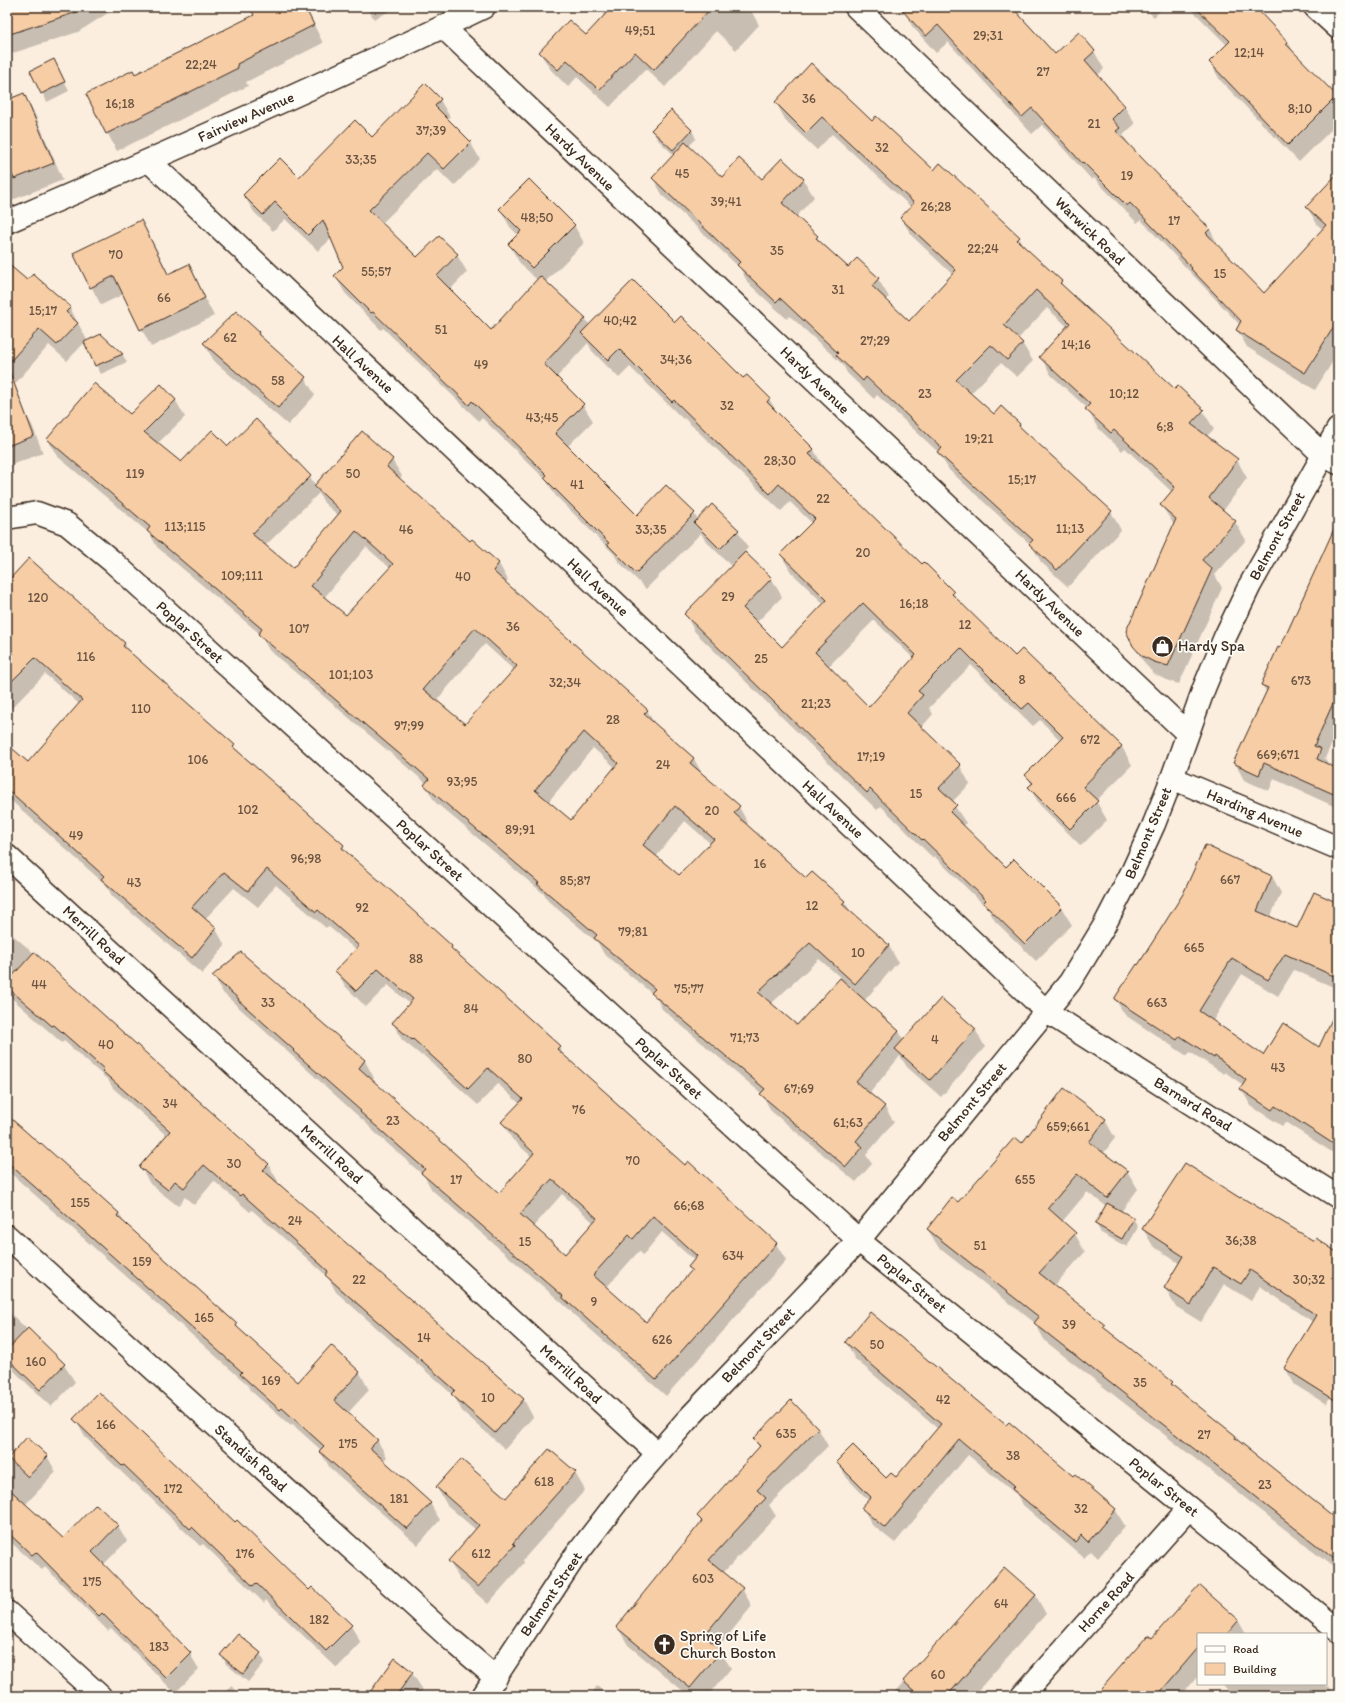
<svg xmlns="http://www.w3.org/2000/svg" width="1345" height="1703" font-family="Itim,sans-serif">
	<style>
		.shadow { fill: #0003; fill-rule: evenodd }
		.building { fill: #f7cda6; stroke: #3b2a1e; fill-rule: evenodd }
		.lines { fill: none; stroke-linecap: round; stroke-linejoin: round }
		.minor-casing { stroke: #3b2a1e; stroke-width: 25 }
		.secondary-casing { stroke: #3b2a1e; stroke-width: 25 }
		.minor { stroke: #fdfcf7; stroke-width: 22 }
		.secondary { stroke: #fdfcf7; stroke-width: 22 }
		.labels { text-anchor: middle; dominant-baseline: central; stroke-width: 3.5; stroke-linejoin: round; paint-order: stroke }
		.number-label { font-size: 13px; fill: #6a5340 }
		.street-label { font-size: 15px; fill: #3b2a1e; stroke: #fdfcf7 }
		.poi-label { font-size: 15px; fill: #3b2a1e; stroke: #fdfcf7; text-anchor: start }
	</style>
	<rect width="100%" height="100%" fill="#fbeedf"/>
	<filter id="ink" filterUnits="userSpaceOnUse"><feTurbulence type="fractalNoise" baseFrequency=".025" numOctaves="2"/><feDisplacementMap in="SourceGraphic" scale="8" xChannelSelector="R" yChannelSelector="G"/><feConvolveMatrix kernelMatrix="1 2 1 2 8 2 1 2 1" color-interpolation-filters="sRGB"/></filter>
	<g filter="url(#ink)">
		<!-- shadow -->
		<g class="shadow">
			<path d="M7,7H109L111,11L78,32L7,55Z"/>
			<path d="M252,7H305L323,43L246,82L248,86L117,151L87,95L135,75L256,15Z"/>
			<path d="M367,7H398L374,19Z"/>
			<path d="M613,7H749L759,25L736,50L716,31L665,87L646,69L610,107L577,77L568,87L551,70L540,53L586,36Z"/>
			<path d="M897,7H1011L1055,56L1094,51L1104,69L1097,76L1125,107L1135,124L1123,135L1130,146L1210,229L1219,247L1264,294L1323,230L1317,224L1307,207L1338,174V353L1315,390L1247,347L1237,330L1240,325L1141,220L1137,223L1094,178L1092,180L1042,125L1032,134L948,42L936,53L912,26L905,13Z"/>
			<path d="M1143,7H1164L1154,17Z"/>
			<path d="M1189,7H1247L1288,42L1296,56L1337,97L1338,100V123L1299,162L1220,80L1210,62L1227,45Z"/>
			<path d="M58,69L69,91L47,102L31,71Z"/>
			<path d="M425,85L440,100L450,117L447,120L470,142L480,159L454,186L437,169L382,223L417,259L439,237L457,255L467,272L450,290L491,331L538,281L519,262L509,244L518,235L510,227L500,209L574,225L584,243L545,282L585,318L590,326L675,323L769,399L779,415L814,450L824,468L822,469L922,565L924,563L953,593L959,602L1015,657L1022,650L1122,747L1132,765L1096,801L1107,820L1081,846L1040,805L1029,787L1032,785L1026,775L1061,741L1040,720L1033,726L971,665L929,708L933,714L921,728L960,766L970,784L952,802L966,823L963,827L1006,869L1061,907L1072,925L1036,961L995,921L988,909L934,856L933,858L881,806L877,810L695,632L685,614L732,567L705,540L701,533L646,589L618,561L614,554L555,495L546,480L482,418L479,421L383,328L381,330L345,293L335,276L345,267L332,238L318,251L285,219L273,231L254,212L244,196L299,178L372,138ZM588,343L592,351L619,378L630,367L683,419L684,418L781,511L790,502L812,523L781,555L791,572L825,605L782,648L756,623L782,597L772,579L744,552L748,548L738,531L698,520L694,514L637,516L567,447L593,421L583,405L556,378ZM874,620L914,659L869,708L828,667Z"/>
			<path d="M24,94L34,112L63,180L7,202V101Z"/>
			<path d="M776,103L872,122L1019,238L1025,248L1061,282L1064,288L1175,391L1178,387L1203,411L1214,429L1206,437L1237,460L1247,478L1223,511L1235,522L1246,540L1215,575L1222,588L1179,684L1166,680L1154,674L1145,664L1134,646L1174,525L1161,505L1172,492L1125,448L1122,451L1097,427L1087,408L1051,375L1041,357L1068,327L1047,308L1018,339L1022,343L1033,361L1017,377L1001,363L970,394L994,415L1001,408L1020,425L1024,433L1111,512L1121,530L1068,587L1041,562L1032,546L949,470L938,452L877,395L874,399L847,373L843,365L790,316L787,319L748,283L740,268L663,196L653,178L674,155L657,139L652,130H692L696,139L688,147L722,178L762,181L803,179L814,197L796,217L817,237L821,243L848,269L878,279L889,297L885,300L909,322L953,275L912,236L901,218L911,207L832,134L817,150L786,121Z"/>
			<path d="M141,221L169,275L188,265L214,316L151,347L124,294L101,305L74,254Z"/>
			<path d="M27,282L70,308L87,340L67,361L49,345L7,393V284Z"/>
			<path d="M236,313L259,333L262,340L305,378L315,395L288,425L214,361L204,343Z"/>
			<path d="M122,354L127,362L101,374L96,365Z"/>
			<path d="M161,385L176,401L185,417L157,444L181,464L228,447L310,477L316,486L392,460L402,476L399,479L470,542L472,540L499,564L508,580L505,583L647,710L655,725L694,759L703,775L739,807L748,823L746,825L806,879L844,901L851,912L889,946L898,962L864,1001L899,1031L904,1041L975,1029L985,1047L941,1097L907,1067L900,1056L869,1094L884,1106L894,1122L866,1155L872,1164L856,1182L771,1111L762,1094L662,1009L655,996L604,954L598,943L548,901L544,894L435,802L425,785L427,784L269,650L259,633L157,547L150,534L57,456L48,440L130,415ZM319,493L324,503L338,515L293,569L265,546ZM366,547L390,568L347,617L324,598ZM485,644L515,671L465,725L436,701ZM593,748L616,768L571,821L548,802ZM685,821L711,844L679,877L656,857ZM819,959L841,978L797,1027L771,1004Z"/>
			<path d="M23,409L32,425L43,453L14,464L7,471V415Z"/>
			<path d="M1338,534V730L1325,758L1330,767L1338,770V808L1274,779L1269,791L1244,780L1235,763L1267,693L1262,685Z"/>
			<path d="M7,603L125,644L130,654L343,846L347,854L559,1047L564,1056L612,1098L614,1103L685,1166L688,1163L776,1244L786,1260L666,1396L573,1314L570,1310L432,1190L424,1176L371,1129L368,1125L223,993L214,976L241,954L365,1061L374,1078L371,1081L499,1194L532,1157L512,1139L502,1122L520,1104L498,1084L478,1105L423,1055L422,1056L402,1040L393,1023L410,1004L388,985L366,1007L346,987L336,971L356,950L328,926L326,928L276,885L258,907L234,888L205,919L216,929L225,946L202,974L112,896L106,885L7,797V746L28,764L79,704L45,674L7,713ZM562,1194L594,1223L566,1256L533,1227ZM662,1232L695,1261L689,1267L692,1271L646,1323L606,1288L639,1251L643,1255Z"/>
			<path d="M1272,876L1281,893L1270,918L1297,930L1338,905V989L1294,970L1278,996L1242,974L1212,1022L1263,1056L1338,1065V1156L1285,1122L1282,1126L1251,1106L1241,1089L1243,1085L1225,1072L1224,1074L1190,1052L1187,1056L1125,1015L1115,999L1138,966Z"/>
			<path d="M7,930L74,988L268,1164L278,1181L276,1183L524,1400L533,1417L505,1449L462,1411L454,1396L336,1292L328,1277L252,1210L250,1212L214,1181L194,1205L185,1197L178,1206L150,1184L141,1167L167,1136L113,1088L108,1080L64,1041L62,1043L7,994Z"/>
			<path d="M7,1117L119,1213L125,1225L236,1325L240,1331L298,1383L331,1347L360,1373L369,1390L347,1414L377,1440L387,1457L383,1461L430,1503L440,1520L418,1545L330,1468L320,1451L321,1450L292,1424L291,1426L251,1391L248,1385L7,1170Z"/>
			<path d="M1105,1120L1115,1138L1103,1154L1127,1171L1138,1189L1121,1212L1133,1218L1138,1227L1127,1247L1101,1233L1096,1224L1106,1206L1087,1192L1062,1222L1075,1234L1085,1252L1054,1286L1104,1326L1108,1332L1172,1383L1176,1390L1236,1436L1240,1444L1338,1521V1571L1045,1341L1035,1323L939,1248L928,1230L1022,1144Z"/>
			<path d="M1240,1200L1314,1243L1338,1254V1384L1326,1404L1295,1385L1285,1368L1313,1322L1260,1286L1251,1301L1224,1284L1201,1322L1175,1306L1165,1288L1180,1264L1153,1246L1143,1229Z"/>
			<path d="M7,1310L64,1365L75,1382L51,1407L7,1364Z"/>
			<path d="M846,1342L1006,1426L1115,1509L1125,1526L1098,1558L1091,1551L1084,1558L1023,1505L1017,1495L968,1455L895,1543L872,1525L863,1508L869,1501L847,1478L837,1462L886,1480L896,1478L938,1429L855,1359Z"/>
			<path d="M75,1419L235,1524L309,1592L351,1626L361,1643L337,1668L266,1600L264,1603L203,1544L200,1546L134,1482L133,1483L85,1437Z"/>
			<path d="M818,1428L828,1446L769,1505L776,1516L723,1573L742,1589L752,1606L718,1648L731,1668L708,1696H689L628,1645L618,1628L702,1523L698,1516L760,1449L754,1439Z"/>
			<path d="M27,1438L47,1456L56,1472L25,1505L63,1539L96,1505L118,1526L127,1541L103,1565L190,1654L199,1669L175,1693L111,1628L108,1631L45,1567L42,1570L7,1539V1461Z"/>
			<path d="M575,1473L585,1490L523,1560L524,1563L488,1604L459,1578L449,1561L476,1530L447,1505L437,1488L506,1499Z"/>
			<path d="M1004,1569L1036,1596L1046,1614L973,1696H891Z"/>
			<path d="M1238,1620L1246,1634H1198V1676L1181,1696H1091L1096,1690L1099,1692L1152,1640Z"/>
			<path d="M260,1654L265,1662L248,1682L226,1664L222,1655Z"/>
			<path d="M412,1673L423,1690L418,1696H369Z"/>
			<path d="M1221,1684H1323L1327,1688L1332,1696H1235Z"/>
			<path d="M231,1686L242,1696H221Z"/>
			<path d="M597,1686L610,1696H590Z"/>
			<path d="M7,1691L12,1696H7Z"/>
		</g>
		<!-- building -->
		<g class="building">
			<path d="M7,7H76L77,12L7,35Z"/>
			<path d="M250,7H305L314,25L237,64L238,68L106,134L86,94L133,70L135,74L254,15Z"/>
			<path d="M612,7H712L654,70L635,52L599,90L567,60L558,70L539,52L569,20L586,35Z"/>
			<path d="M899,7H1012L1055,54L1079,32L1095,51L1085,60L1125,106L1112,119L1120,128L1116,131L1210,229L1206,233L1264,293L1326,225L1306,207L1338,173V320L1305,373L1236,330L1241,321L1191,269L1192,268L1130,203L1127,206L1083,162L1082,163L1032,108L1022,117L938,25L926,36Z"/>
			<path d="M1195,7H1255L1288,42L1286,44L1337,96L1288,145L1209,62L1230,41Z"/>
			<path d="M54,59L65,82L41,94L30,71Z"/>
			<path d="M811,63L872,121L876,116L934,170L940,163L991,210L1020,237L1017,240L1062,281L1060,283L1175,389L1178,386L1204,410L1191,424L1238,459L1209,498L1236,521L1202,560L1212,569L1168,666L1154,662L1142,656L1133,646L1126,631L1176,519L1160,505L1175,487L1114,430L1111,433L1085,409L1090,404L1039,357L1070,323L1036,290L1004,325L1023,343L1007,360L991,345L956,380L994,414L1001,406L1020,424L1019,426L1112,511L1057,570L1029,544L1033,540L937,452L942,448L866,377L863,381L836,355L838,353L780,298L776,302L737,265L740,262L652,178L685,142L722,177L739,158L762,179L782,158L804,179L782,203L818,236L816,238L848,267L857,258L879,278L872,286L909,321L956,270L900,218L914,203L822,117L806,133L775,102Z"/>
			<path d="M425,83L441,99L435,106L471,142L444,169L427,153L369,210L417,257L439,236L458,254L437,276L491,330L540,276L586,318L544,364L584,404L555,433L637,515L666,485L695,513L636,573L607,544L609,543L544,478L547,475L472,401L469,405L373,312L371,313L334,276L343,267L323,220L308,235L275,202L263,215L243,195L280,158L299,177L355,120L372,137Z"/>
			<path d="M24,93L54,163L14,179L7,162V100Z"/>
			<path d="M671,110L692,130L673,150L651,130Z"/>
			<path d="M529,179L575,225L532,268L508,244L521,231L499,209Z"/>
			<path d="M141,220L168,274L189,264L205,298L140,330L114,276L90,288L73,253Z"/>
			<path d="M7,263L27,280L33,274L71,307L66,312L78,323L57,345L39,329L7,365Z"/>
			<path d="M633,280L675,322L681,316L743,378L747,375L770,398L767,402L814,449L809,454L922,564L924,562L954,592L952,594L1015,656L1022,649L1122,746L1083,787L1098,801L1070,829L1028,787L1033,783L1025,775L1063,737L1029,703L1022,709L961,648L918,691L923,695L907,713L961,765L939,788L957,805L950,812L1006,867L1014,859L1062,907L1025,944L983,903L986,900L923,839L922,840L870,789L867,793L684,614L745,552L772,578L743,608L782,647L827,600L780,554L815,519L779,484L770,494L674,400L672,402L619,349L608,360L581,333ZM863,603L916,655L869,707L815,652Z"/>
			<path d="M236,311L259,332L258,334L306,377L278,408L203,343Z"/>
			<path d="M101,334L123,354L95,366L84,342Z"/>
			<path d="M9,370L34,436L7,446V371Z"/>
			<path d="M94,383L130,414L161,384L176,400L144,432L181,462L212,430L228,446L256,419L311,476L252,534L293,568L341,511L314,486L362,431L393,459L387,467L470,541L472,539L499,563L493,571L648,710L644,714L694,758L690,763L740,806L734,813L806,878L812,872L845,901L842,904L889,945L855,984L810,943L758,992L797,1025L840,978L899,1031L856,1082L885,1106L856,1141L863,1147L846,1167L760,1094L765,1089L651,993L655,989L594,938L597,935L537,884L539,883L424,785L429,779L258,634L262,629L147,531L150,527L47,439ZM356,531L393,564L346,615L311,586ZM475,628L517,666L465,724L423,689ZM584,732L618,763L571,820L535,790ZM675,806L714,839L679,875L643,845Z"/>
			<path d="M712,504L739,530L720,549L694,523Z"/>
			<path d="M1338,520V692L1314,746L1321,749L1317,759L1338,769V796L1264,763L1259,775L1233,763L1268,688L1261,685L1278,647L1280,648Z"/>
			<path d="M29,558L125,643L123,646L235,745L233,747L344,845L342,848L397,896L452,946L451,948L560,1046L557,1049L612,1098L611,1099L685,1165L688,1161L777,1243L656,1380L562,1297L563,1296L421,1173L425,1169L360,1112L361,1111L293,1051L294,1050L238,1000L239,999L212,976L241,952L365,1060L359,1068L499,1193L534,1153L501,1122L523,1099L488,1068L468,1089L413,1039L412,1040L392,1023L413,999L378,969L356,991L335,971L359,946L318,910L316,912L267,869L248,891L224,872L192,907L216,928L192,958L101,879L104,876L7,789V744L28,762L82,700L35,658L7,686V582ZM552,1179L597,1218L565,1254L520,1214ZM653,1216L697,1256L688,1267L692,1270L646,1322L593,1275L629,1235L633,1239Z"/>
			<path d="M1205,845L1272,876L1257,911L1297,928L1314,892L1338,903V978L1285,954L1268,980L1232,958L1199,1011L1263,1055L1283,1023L1319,1047L1338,1006V1147L1275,1106L1272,1110L1240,1089L1246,1080L1215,1056L1214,1058L1180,1036L1177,1040L1114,999L1137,964L1138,965L1183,894Z"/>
			<path d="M34,952L269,1164L263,1170L524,1399L495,1433L451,1394L455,1390L325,1275L328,1271L242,1194L240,1196L204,1165L184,1188L175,1181L168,1190L139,1167L170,1131L102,1071L104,1069L54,1025L52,1026L7,987V982Z"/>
			<path d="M941,998L976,1029L930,1080L895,1049Z"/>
			<path d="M1064,1088L1106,1119L1089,1142L1128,1171L1107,1198L1077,1174L1048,1208L1076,1233L1039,1273L1105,1325L1103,1327L1173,1382L1171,1384L1236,1436L1235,1438L1338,1520V1562L1034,1323L1039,1317L927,1229L952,1197L958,1202L1015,1137L1022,1143Z"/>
			<path d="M7,1115L40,1144L41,1143L119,1213L117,1216L237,1324L236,1326L298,1382L331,1345L360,1372L334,1400L378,1440L370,1448L431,1503L407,1529L319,1451L324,1446L282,1408L280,1410L240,1374L242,1372L7,1162Z"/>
			<path d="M1185,1163L1240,1198L1241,1197L1314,1241L1316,1238L1338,1253V1402L1284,1368L1316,1315L1250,1270L1241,1284L1213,1267L1191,1305L1164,1288L1183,1256L1142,1229Z"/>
			<path d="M1107,1203L1134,1218L1122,1239L1095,1224Z"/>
			<path d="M870,1312L1006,1425L1009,1422L1073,1476L1075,1474L1116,1509L1088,1542L1081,1535L1075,1542L1012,1489L1015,1486L959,1439L885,1528L861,1508L871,1497L836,1462L853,1445L886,1478L891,1473L896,1477L941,1424L845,1342Z"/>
			<path d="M28,1328L65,1364L40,1390L7,1358V1350Z"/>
			<path d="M99,1392L235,1522L237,1520L309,1590L312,1587L352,1625L326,1651L256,1583L253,1586L192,1527L190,1529L124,1465L122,1466L73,1419Z"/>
			<path d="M791,1400L818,1428L757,1490L766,1498L709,1560L743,1588L704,1636L722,1650L690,1688L616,1627L702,1521L697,1516L760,1446L753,1439Z"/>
			<path d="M27,1437L48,1456L28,1477L8,1458Z"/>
			<path d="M549,1449L576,1472L513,1543L515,1545L478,1587L448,1561L479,1525L436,1487L461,1459L506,1498Z"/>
			<path d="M7,1487L63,1538L96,1504L118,1525L92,1552L191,1653L166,1678L102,1613L99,1616L36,1552L32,1555L7,1532Z"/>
			<path d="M1004,1567L1036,1595L947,1696H920L903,1681Z"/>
			<path d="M1199,1585L1239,1620L1227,1634H1198V1648L1157,1696H1095L1148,1635L1152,1638Z"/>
			<path d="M238,1634L261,1653L243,1674L220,1655Z"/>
			<path d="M395,1658L413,1672L396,1696H367Z"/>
		</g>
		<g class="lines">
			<defs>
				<g id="minor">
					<path d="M856,7L1300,433L1323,455L1338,463"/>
					<path d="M1315,7L1338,28"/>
					<path d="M443,27L1187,733"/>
					<path d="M149,161L1047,1012L1338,1197"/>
					<path d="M7,222C167,153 327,83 484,7"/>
					<path d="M7,518L37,513L67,524L113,562L863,1244L1189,1508L1338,1631"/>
					<path d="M1172,778L1338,848"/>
					<path d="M7,856L657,1453"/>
					<path d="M7,1236L453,1641L496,1678"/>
					<path d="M7,1612L100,1696"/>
					<path d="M1022,1696L1189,1508"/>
				</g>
				<path id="secondary" d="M483,1696L574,1558L631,1484L686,1421L859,1240L1070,982L1104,926L1133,870L1154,824L1172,778L1204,688L1225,637L1250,585L1338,429"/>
			</defs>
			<!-- minor casing -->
			<use href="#minor" class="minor-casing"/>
			<!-- secondary casing -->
			<use href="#secondary" class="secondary-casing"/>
			<!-- minor -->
			<use href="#minor" class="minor"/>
			<!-- secondary -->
			<use href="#secondary" class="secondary"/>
		</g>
	</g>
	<!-- icons -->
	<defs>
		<symbol id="shop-disc" viewBox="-11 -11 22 22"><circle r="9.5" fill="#3b2a1e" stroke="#fdfcf7"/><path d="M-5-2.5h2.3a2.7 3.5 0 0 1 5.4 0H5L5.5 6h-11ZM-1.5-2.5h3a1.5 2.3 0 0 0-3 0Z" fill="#fff"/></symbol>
		<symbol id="church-disc" viewBox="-11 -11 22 22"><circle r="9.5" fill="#3b2a1e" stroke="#fdfcf7"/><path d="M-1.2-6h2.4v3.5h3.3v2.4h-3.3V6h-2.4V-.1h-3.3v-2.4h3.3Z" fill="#fff"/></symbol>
	</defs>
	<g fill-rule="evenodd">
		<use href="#shop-disc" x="1150" y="634" width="25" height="25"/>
		<use href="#church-disc" x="652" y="1632" width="25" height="25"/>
	</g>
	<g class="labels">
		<!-- number labels -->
		<g class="number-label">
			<text x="640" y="30">49;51</text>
			<text x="988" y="35">29;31</text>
			<text x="1249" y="52">12;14</text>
			<text x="201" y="64">22;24</text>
			<text x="1043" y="71">27</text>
			<text x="809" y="98">36</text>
			<text x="120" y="103">16;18</text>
			<text x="1300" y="108">8;10</text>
			<text x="1094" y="123">21</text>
			<text x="431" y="130">37;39</text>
			<text x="882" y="147">32</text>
			<text x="361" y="159">33;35</text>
			<text x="682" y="173">45</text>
			<text x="1127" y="175">19</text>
			<text x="726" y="201">39;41</text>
			<text x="936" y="206">26;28</text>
			<text x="537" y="217">48;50</text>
			<text x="1174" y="220">17</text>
			<text x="983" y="248">22;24</text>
			<text x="777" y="250">35</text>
			<text x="116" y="254">70</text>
			<text x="376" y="271">55;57</text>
			<text x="1220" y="273">15</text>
			<text x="838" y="289">31</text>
			<text x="164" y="297">66</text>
			<text x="43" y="310">15;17</text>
			<text x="620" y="320">40;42</text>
			<text x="441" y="329">51</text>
			<text x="230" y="337">62</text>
			<text x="875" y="340">27;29</text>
			<text x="1076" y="344">14;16</text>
			<text x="676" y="359">34;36</text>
			<text x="481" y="364">49</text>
			<text x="278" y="380">58</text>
			<text x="925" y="393">23</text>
			<text x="1124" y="393">10;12</text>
			<text x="727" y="405">32</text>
			<text x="542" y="417">43;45</text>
			<text x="1165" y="426">6;8</text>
			<text x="979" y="438">19;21</text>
			<text x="780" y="460">28;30</text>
			<text x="135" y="473">119</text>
			<text x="353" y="473">50</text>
			<text x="1022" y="479">15;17</text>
			<text x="577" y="484">41</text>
			<text x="823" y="498">22</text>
			<text x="185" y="526">113;115</text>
			<text x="1070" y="528">11;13</text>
			<text x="406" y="529">46</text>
			<text x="651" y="529">33;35</text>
			<text x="863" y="552">20</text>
			<text x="242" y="575">109;111</text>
			<text x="463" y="576">40</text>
			<text x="728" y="596">29</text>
			<text x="38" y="597">120</text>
			<text x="914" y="603">16;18</text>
			<text x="965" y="624">12</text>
			<text x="513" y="626">36</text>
			<text x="299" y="628">107</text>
			<text x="86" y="656">116</text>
			<text x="761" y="658">25</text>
			<text x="351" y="674">101;103</text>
			<text x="1022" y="679">8</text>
			<text x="1301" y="680">673</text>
			<text x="565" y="682">32;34</text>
			<text x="816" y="703">21;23</text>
			<text x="141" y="708">110</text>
			<text x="613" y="719">28</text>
			<text x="409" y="725">97;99</text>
			<text x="1090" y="739">672</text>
			<text x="1278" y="754">669;671</text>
			<text x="871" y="756">17;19</text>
			<text x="198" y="759">106</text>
			<text x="663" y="764">24</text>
			<text x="462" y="781">93;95</text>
			<text x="916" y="793">15</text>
			<text x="1066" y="797">666</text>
			<text x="248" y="809">102</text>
			<text x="712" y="810">20</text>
			<text x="520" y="829">89;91</text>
			<text x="76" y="835">49</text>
			<text x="306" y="858">96;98</text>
			<text x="760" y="863">16</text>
			<text x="1230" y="879">667</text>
			<text x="575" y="880">85;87</text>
			<text x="134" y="882">43</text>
			<text x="812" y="905">12</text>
			<text x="362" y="907">92</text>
			<text x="633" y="931">79;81</text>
			<text x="1194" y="947">665</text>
			<text x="858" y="952">10</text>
			<text x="416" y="958">88</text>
			<text x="39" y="984">44</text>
			<text x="689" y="988">75;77</text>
			<text x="268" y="1002">33</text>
			<text x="1157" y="1002">663</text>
			<text x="471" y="1008">84</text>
			<text x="745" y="1037">71;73</text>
			<text x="935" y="1039">4</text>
			<text x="106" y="1044">40</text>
			<text x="525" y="1058">80</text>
			<text x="1278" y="1067">43</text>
			<text x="799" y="1088">67;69</text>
			<text x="170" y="1103">34</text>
			<text x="579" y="1109">76</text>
			<text x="393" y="1120">23</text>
			<text x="848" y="1122">61;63</text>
			<text x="1068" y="1126">659;661</text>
			<text x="633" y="1160">70</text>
			<text x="234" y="1163">30</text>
			<text x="456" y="1179">17</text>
			<text x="1025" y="1179">655</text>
			<text x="80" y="1202">155</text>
			<text x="689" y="1205">66;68</text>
			<text x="295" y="1220">24</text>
			<text x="1241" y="1240">36;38</text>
			<text x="525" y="1241">15</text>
			<text x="980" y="1245">51</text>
			<text x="733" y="1255">634</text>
			<text x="142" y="1261">159</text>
			<text x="359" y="1279">22</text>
			<text x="1309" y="1279">30;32</text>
			<text x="594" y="1301">9</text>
			<text x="204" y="1317">165</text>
			<text x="1069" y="1324">39</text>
			<text x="424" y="1337">14</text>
			<text x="662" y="1339">626</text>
			<text x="877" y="1344">50</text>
			<text x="36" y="1361">160</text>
			<text x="271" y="1380">169</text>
			<text x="1140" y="1382">35</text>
			<text x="488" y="1397">10</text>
			<text x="943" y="1399">42</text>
			<text x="106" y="1424">166</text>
			<text x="786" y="1433">635</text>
			<text x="1204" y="1434">27</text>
			<text x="348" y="1443">175</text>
			<text x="1013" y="1455">38</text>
			<text x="544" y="1481">618</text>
			<text x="1265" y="1484">23</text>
			<text x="173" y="1488">172</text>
			<text x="399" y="1498">181</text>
			<text x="1081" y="1508">32</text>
			<text x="245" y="1553">176</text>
			<text x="481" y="1553">612</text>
			<text x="703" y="1578">603</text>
			<text x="92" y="1581">175</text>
			<text x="1001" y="1603">64</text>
			<text x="319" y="1619">182</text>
			<text x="159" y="1646">183</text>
			<text x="938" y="1674">60</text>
		</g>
		<!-- street labels -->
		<g class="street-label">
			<text transform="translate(246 117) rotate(-24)">Fairview Avenue</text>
			<text transform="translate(580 157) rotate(44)">Hardy Avenue</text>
			<text transform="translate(1090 231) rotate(44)">Warwick Road</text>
			<text transform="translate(363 364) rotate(43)">Hall Avenue</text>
			<text transform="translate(815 380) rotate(44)">Hardy Avenue</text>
			<text transform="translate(1277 536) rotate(-61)">Belmont Street</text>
			<text transform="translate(598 587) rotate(43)">Hall Avenue</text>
			<text transform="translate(1050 603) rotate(44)">Hardy Avenue</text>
			<text transform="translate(190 632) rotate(42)">Poplar Street</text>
			<text transform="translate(833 809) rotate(43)">Hall Avenue</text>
			<text transform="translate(1255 813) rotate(23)">Harding Avenue</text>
			<text transform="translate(1148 833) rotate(-67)">Belmont Street</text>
			<text transform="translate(430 850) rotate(42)">Poplar Street</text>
			<text transform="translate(94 935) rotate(43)">Merrill Road</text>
			<text transform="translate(669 1068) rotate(42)">Poplar Street</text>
			<text transform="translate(972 1102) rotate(-50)">Belmont Street</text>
			<text transform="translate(1193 1104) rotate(32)">Barnard Road</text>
			<text transform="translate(332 1154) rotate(43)">Merrill Road</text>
			<text transform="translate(912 1283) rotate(39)">Poplar Street</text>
			<text transform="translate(758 1345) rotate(-46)">Belmont Street</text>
			<text transform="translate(571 1374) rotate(43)">Merrill Road</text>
			<text transform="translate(251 1458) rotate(42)">Standish Road</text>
			<text transform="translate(1164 1487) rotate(39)">Poplar Street</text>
			<text transform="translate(551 1594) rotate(-56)">Belmont Street</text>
			<text transform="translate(1106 1602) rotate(-48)">Horne Road</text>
		</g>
		<!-- poi labels -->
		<g class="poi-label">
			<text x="1178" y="646">Hardy Spa</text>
			<text x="680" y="1636">Spring of Life<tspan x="680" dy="17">Church Boston</tspan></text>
		</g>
	</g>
	<!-- margin -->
	<rect width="1345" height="1703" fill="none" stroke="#fdfcf7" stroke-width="24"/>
	<rect x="12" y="12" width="1321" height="1679" fill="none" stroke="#3b2a1e" stroke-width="1.5" filter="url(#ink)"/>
	<!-- legend -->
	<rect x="1197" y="1633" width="130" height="52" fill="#fdfcf7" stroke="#afa8a0"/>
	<rect x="1205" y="1646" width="20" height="6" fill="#fdfcf7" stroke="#afa8a0"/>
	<text x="1233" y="1653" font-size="12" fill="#3b2a1e">Road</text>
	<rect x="1205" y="1663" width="20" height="12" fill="#f7cda6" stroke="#afa8a0"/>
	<text x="1233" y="1673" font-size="12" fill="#3b2a1e">Building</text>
</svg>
